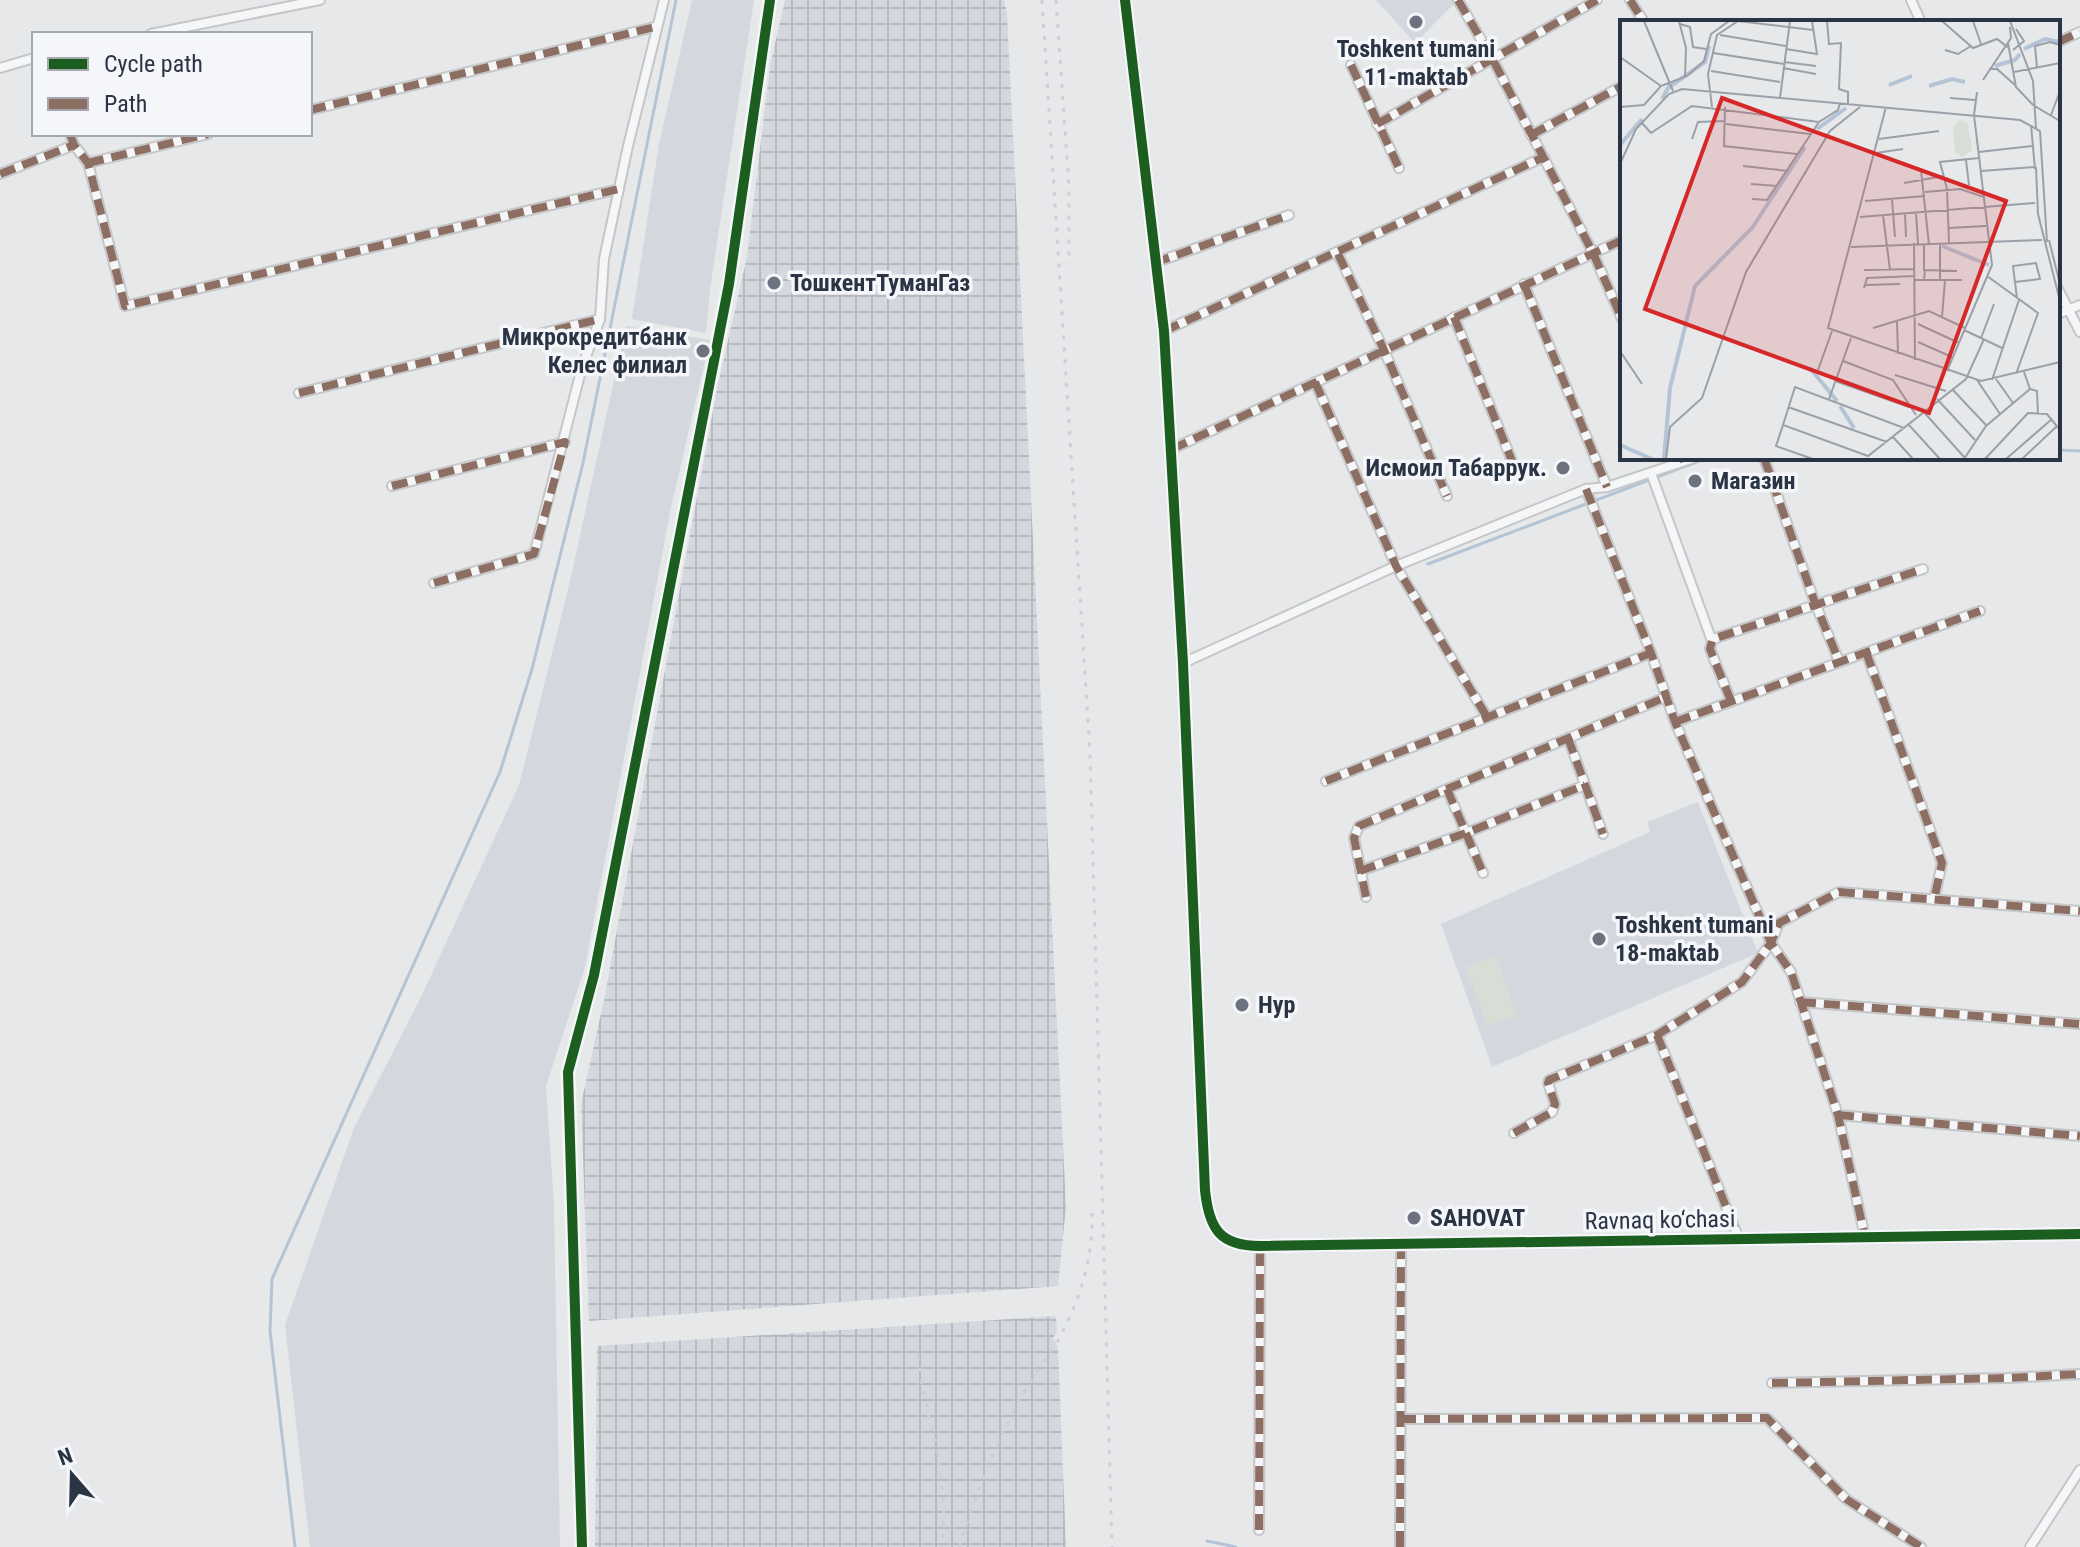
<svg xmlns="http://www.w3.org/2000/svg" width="2080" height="1547" font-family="'Roboto Condensed',sans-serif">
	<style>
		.built { fill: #d4d7dd }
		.industrial { fill: url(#industrial-grid) }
		.pitch { fill: #d6ded6 }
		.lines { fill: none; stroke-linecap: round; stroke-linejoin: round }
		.stream { stroke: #b4c4d5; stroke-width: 3 }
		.street-casing { stroke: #c4c6c8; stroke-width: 12 }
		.secondary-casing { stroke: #c4c6c8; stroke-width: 15 }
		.street { stroke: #f5f6f7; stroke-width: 8 }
		.secondary { stroke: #f8f8f8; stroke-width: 11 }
		.rail { stroke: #cecfd2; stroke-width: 3; stroke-dasharray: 4 8; stroke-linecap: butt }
		.quiet { stroke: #8d6e63; stroke-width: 8; stroke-dasharray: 16 8; stroke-linecap: butt }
		.cycleway-casing { stroke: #f4f6f9; stroke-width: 15 }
		.cycleway { stroke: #1b5e20; stroke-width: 10 }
		.poi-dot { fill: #6c737f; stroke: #f4f6f9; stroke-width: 3 }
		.labels { text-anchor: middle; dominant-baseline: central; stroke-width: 7; stroke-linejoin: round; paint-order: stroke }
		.poi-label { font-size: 24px; font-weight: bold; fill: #2b3445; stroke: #f4f6f9; text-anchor: start }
		.street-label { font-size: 24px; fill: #2b3445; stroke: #f4f6f9 }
		.inset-river { fill: none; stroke: #b4c4d5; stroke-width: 4 }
		.inset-road { fill: none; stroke: #9ba0a8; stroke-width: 2 }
		.view { fill: #d62828; fill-opacity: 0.15; stroke: #d62828; stroke-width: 4 }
		.inset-edge { fill: none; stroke: #2b3445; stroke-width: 4 }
	</style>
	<defs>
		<pattern id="industrial-grid" width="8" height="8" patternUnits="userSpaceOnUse" patternTransform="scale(2)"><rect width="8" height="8" fill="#d4d7dd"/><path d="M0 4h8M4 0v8" fill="none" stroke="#b6b9bf"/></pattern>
	</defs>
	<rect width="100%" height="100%" fill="#e6e8ea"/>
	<!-- built -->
	<g class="built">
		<path d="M692,0H754L710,289L706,333L632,319L659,144Z"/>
		<path d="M1376,0H1458L1415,43Z"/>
		<path d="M626,326L710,340L671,507L585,967L546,1086L554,1205L560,1547H310L285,1325L354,1128L421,997L519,785L570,581Z"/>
		<path d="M1698,802L1758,953L1492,1067L1441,924L1650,832L1647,822Z"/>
	</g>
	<!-- industrial -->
	<g class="industrial">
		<path d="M785,0H1004L1007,14L1066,1207L1058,1286L589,1321L581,1104L604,1000L717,389L747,257L770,66Z"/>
		<path d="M1056,1316L1057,1333L1053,1337L1058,1347L1066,1547H595L597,1346Z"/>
	</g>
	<!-- pitch -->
	<path class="pitch" d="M1496,956L1517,1015L1487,1026L1466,967Z"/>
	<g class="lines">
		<!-- stream -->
		<g class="stream">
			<path d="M2058,450L2080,451"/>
			<path d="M1428,564L1707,458"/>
			<path d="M1207,1541L1236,1547"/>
			<path d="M295,1547L270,1331L272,1279L500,772L532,669L583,463L676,0"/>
		</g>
		<defs>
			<g id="street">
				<path d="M1458,0L1493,60L1593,253L1622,319"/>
				<path d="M1630,0L1644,22"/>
				<path d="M1911,0L1921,22"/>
				<path d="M151,34L320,0"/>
				<path d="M2058,42L2080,32"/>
				<path d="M1351,65L1399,168"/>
				<path d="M0,68L34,58"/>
				<path d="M310,110L655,27"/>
				<path d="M1377,124L1597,0"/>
				<path d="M70,134L74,145L88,163L125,306L619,189"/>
				<path d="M1531,135L1622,86"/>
				<path d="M88,163L208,134"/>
				<path d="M0,174L74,145"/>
				<path d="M1338,254L1384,350L1447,496"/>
				<path d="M1154,263L1289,215"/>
				<path d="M1524,284L1607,487"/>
				<path d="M2058,289L2080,332"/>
				<path d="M2058,314L2080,305"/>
				<path d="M1454,317L1514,466"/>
				<path d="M1164,331L1544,157"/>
				<path d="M1315,382L1396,566L1487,717"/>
				<path d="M299,393L600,319"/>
				<path d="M1172,449L1622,240"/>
				<path d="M1764,458L1815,603L1839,661"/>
				<path d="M1651,473L1712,641"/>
				<path d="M392,486L565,442"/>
				<path d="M1586,489L1651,653L1675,722L1771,943L1791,972L1838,1115L1865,1237"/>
				<path d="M434,583L534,554L582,367L600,319L604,259L628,146L664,0"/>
				<path d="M1866,652L1942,863L1934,900"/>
				<path d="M1183,663L1396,566L1586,489L1607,487L1694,458"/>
				<path d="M1731,701L1710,649L1712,641L1716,638L1923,569"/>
				<path d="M1675,722L1980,611"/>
				<path d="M1568,738L1603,834"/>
				<path d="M1326,781L1651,653"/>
				<path d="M1447,789L1483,873"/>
				<path d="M1360,871L1466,833L1585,785"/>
				<path d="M1366,897L1354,838L1359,826L1666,697"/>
				<path d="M1800,1002L2080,1024"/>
				<path d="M1657,1035L1739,1239"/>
				<path d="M1838,1115L2080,1136"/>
				<path d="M1514,1133L1552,1112L1555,1104L1548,1083L1549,1080L1657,1035L1742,982L1771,943L1779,923L1839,892L2080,911"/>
				<path d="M1772,1383L2008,1378L2080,1374"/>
				<path d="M1400,1419L1767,1418L1846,1499L1921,1547"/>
				<path d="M1259,1530L1260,1246"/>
				<path d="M582,1547L568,1072L594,975L729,284L770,0"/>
				<path d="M1400,1547L1401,1244"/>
				<path d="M2030,1547L2080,1470"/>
			</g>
			<path id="secondary" d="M1125,0L1164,331L1183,663L1205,1190C1209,1229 1220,1246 1260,1246L2080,1234"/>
		</defs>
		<!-- street casing -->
		<use href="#street" class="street-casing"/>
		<!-- secondary casing -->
		<use href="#secondary" class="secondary-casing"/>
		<!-- street -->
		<use href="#street" class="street"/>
		<!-- secondary -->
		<use href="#secondary" class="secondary"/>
		<!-- rail -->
		<g class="rail">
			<path d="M1042,0L1090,752L1112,1547"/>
			<path d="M1056,0L1069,187V264"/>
			<path d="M918,1356C922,1398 937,1437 941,1478C944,1501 943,1524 942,1547"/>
			<path d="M959,1547C975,1496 995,1446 1020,1399C1031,1379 1045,1361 1057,1342C1080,1301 1093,1260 1092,1213"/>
		</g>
		<!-- quiet -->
		<g class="quiet">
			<path d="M1458,0L1493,60L1593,253L1622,319"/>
			<path d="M1630,0L1644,22"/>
			<path d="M2058,42L2080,32"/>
			<path d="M1351,65L1399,168"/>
			<path d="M310,110L655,27"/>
			<path d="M1377,124L1597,0"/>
			<path d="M70,134L74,145L88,163L125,306L619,189"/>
			<path d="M1531,135L1622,86"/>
			<path d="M88,163L208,134"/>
			<path d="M0,174L74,145"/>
			<path d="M1338,254L1384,350L1447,496"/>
			<path d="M1154,263L1289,215"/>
			<path d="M1524,284L1607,487"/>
			<path d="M1454,317L1514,466"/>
			<path d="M1164,331L1544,157"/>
			<path d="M1315,382L1396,566L1487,717"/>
			<path d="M299,393L600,319"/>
			<path d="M1172,449L1622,240"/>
			<path d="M1683,458L1684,462"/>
			<path d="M1764,458L1815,603L1839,661"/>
			<path d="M392,486L565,442L534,554L434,583"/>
			<path d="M1586,489L1651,653L1675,722L1771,943L1791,972L1838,1115L1865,1237"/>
			<path d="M1866,652L1942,863L1934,900"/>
			<path d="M1731,701L1710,649L1712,641L1716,638L1923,569"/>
			<path d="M1675,722L1980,611"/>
			<path d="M1568,738L1603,834"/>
			<path d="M1326,781L1651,653"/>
			<path d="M1447,789L1483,873"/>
			<path d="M1360,871L1466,833L1585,785"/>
			<path d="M1366,897L1354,838L1359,826L1666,697"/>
			<path d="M1800,1002L2080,1024"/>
			<path d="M1657,1035L1739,1239"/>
			<path d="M1838,1115L2080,1136"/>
			<path d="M1514,1133L1552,1112L1555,1104L1548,1083L1549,1080L1657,1035L1742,982L1771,943L1779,923L1839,892L2080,911"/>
			<path d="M1772,1383L2008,1378L2080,1374"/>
			<path d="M1400,1419L1767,1418L1846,1499L1921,1547"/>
			<path d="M1259,1530L1260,1246"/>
			<path d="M1400,1547L1401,1244"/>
		</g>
		<defs>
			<g id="cycleway">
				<path d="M1125,0L1164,331L1183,663L1205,1190C1209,1229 1220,1246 1260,1246L2080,1234"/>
				<path d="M582,1547L568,1072L594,975L729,284L770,0"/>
			</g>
		</defs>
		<!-- cycleway casing -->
		<use href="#cycleway" class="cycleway-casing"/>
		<!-- cycleway -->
		<use href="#cycleway" class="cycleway"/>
	</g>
	<!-- markers -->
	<g class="poi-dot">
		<circle cx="1416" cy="22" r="8"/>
		<circle cx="774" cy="283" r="8"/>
		<circle cx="703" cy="351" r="8"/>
		<circle cx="1563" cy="468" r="8"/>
		<circle cx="1695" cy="481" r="8"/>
		<circle cx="1599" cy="939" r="8"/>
		<circle cx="1242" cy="1005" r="8"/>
		<circle cx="1414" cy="1218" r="8"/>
	</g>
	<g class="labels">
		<!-- poi labels -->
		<g class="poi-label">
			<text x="1416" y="49" text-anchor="middle">Toshkent tumani<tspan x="1416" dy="28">11-maktab</tspan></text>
			<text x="790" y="283">ТошкентТуманГаз</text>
			<text x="687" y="337" text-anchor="end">Микрокредитбанк<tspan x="687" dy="28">Келес филиал</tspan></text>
			<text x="1547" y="468" text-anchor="end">Исмоил Табаррук.</text>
			<text x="1711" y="481">Магазин</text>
			<text x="1615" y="925">Toshkent tumani<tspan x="1615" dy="28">18-maktab</tspan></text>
			<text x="1258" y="1005">Нур</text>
			<text x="1430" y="1218">SAHOVAT</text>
		</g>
		<!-- street labels -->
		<g class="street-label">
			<text transform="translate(1660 1220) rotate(-1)">Ravnaq ko‘chasi</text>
		</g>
	</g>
	<!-- overview -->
	<g transform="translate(1620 20)">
		<rect width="440" height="440" fill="#e6e8ea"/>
		<path d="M340,100L348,104L352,130L342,137L335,132L333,108Z" fill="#d6ded6"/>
		<path class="inset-river" d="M404,29L425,19L440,22M375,46L395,40L400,34M269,65L292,56M309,66L332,59L345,62M42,79L48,68L85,42L89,26M197,109L226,88M0,125L22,99M322,226L369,245M190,348L217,381M220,386L234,408M0,425L32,439M44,439L50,368L75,266L132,208L185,127"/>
		<path class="inset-road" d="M24,1L53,71M59,1L66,28L65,57M207,1L209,24L221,23L219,69L228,72V84M322,1L353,28L377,19L390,29M353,1L361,24M390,1L413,61L416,108M60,4L70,7L73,27L86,29M100,15L166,26M388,23L396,67L413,85L440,101M166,29L197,34L192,1M325,30L338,34L351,26M393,30L404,21L396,9M93,33L164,44M0,37L41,66M164,42L196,46M163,48L196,54M417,48L415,26L430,22L440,25M369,49H377L395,65M91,51L160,62M394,52L440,43M363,60L391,18L390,7M160,78L170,1M330,78L355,80M0,87L24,85L41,66L67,56L84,41L91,14L109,1M92,87L88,54L97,15L118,1L193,10M105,87L104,126L177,134M266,87L208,308L361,361L440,342M431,95L440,71M22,103L31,113L72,86L199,102M106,104L190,114M411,105L415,149M72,119L78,102L104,101M259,119L319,111M359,132L412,126M256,133L283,129M346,140L349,165M0,144L16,109L49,74L62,69L400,100L420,111L427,222M123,146L168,151M416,147L418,194L440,281M301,150L309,225M361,151L415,147M284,163L324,156M131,164L157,166M305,172L340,169L364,177M132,179L147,180L199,102L218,90L220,83M272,179L275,217M245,181L305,176M296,192L298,224M285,193L286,217M263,195L270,250M240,197L415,183M329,208L366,206M429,220L440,264M294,223L295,340M329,223L327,169L320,142L359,138M320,224V260M231,227L422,220M244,250L295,249M304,251V225M367,256L418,293L396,354M295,260H342M304,260L305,250L337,251M395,262L420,259L416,243L393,246L397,278M245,265L280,264M244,268L247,258L295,256M322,297L325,260M277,302L278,334M298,304L339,323M253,308L309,291L345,308M344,310L382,328M361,318L374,284M298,322L332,337M0,331L22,364M223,341L273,360L296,395M198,350L212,311M327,351L372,245L354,95L357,72M404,352L410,369L417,371L418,394M275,355L326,371M376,359L393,383M357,360L380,394M372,360L399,280M215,361L289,387M332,369L366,405M209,379L231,318M317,379L355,420M168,387L267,422M302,390L345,438M288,404L320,439M163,405L156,426L193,439M284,408L175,367L163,405L248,436L346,359L364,319M273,417L293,439M46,439L50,407L82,378L126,252L210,111L240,87M344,439L366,406L410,369M365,439L408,393L427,394L440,410M386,439L432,399M402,439L437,406"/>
		<path class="view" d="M102,78L386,181L309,393L25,289Z"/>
		<rect width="440" height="440" class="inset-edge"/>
	</g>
	<!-- legend -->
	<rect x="32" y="32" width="280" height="104" fill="#f4f6f9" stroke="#a4a8b1" stroke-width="2"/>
	<rect x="48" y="58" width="40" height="12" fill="#1b5e20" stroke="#a4a8b1" stroke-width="2"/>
	<text x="104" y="72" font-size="24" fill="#2b3445">Cycle path</text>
	<rect x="48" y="98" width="40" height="12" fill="#8d6e63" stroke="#a4a8b1" stroke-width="2"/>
	<text x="104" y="112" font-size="24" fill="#2b3445">Path</text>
	<!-- north arrow -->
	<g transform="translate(72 1475) rotate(340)" stroke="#f4f6f9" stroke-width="6" paint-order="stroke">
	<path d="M0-6L14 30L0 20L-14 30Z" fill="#2b3445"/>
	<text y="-12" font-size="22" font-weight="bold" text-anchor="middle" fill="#2b3445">N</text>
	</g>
</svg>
